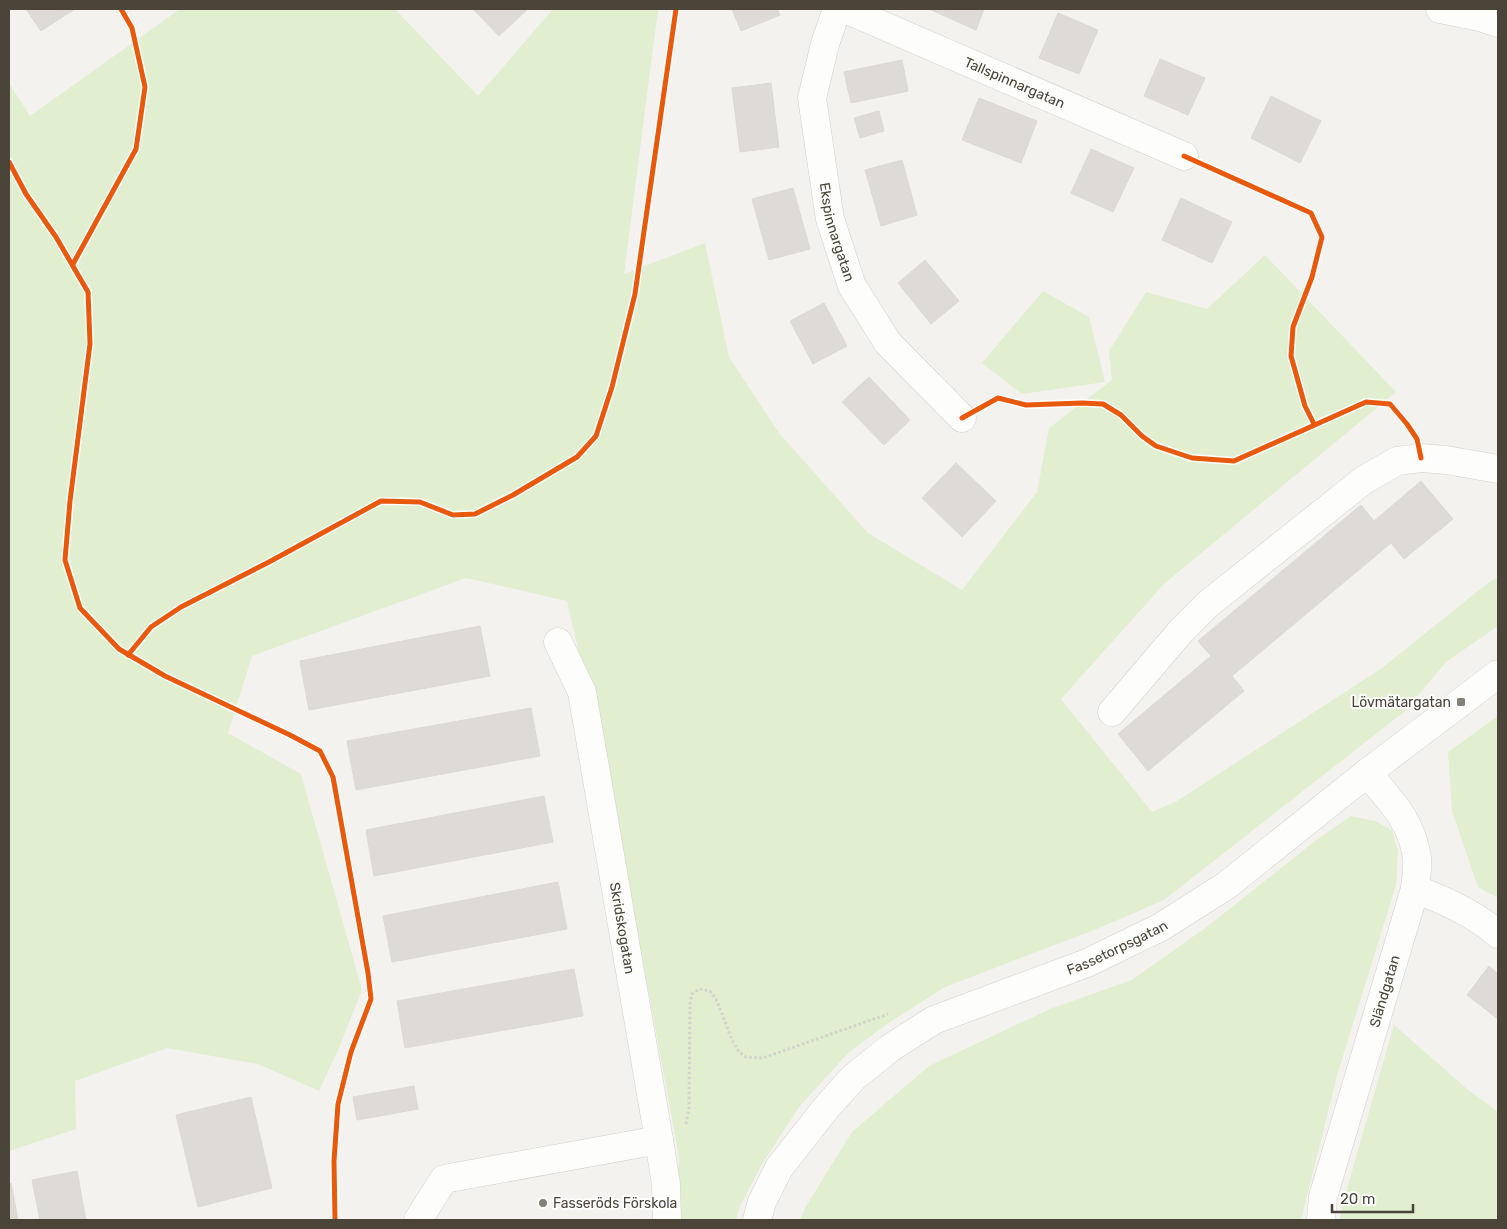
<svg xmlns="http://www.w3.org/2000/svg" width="1507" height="1229" font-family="Rubik,sans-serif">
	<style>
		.green { fill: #e1eecf }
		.building { fill: #dedbd6; stroke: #dcd9d4 }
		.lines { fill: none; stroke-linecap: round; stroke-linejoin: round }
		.minor-casing { stroke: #d2d0cb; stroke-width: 29 }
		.path { stroke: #d3d2cc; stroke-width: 3; stroke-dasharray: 2.5 2.5; stroke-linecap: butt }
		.minor { stroke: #fdfdfc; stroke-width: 28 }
		.cycleway-casing { stroke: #fff; stroke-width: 8 }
		.cycleway { stroke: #e8590c; stroke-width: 5 }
		.poi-dot { fill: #868178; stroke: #fff; stroke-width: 2 }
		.labels { text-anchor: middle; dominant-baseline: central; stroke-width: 4; stroke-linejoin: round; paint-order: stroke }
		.street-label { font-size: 14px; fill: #4b4439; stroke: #fff }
		.poi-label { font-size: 14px; fill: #4b4439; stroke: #fff; text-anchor: end }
	</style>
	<rect width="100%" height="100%" fill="#f4f2ee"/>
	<!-- green -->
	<g class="green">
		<path d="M180,9H395L478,96L553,9H658L624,274L705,243L729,357L779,433L868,533L962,590L1037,492L1049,428L1112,380L1109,351L1146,292L1207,309L1265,255L1396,392L1164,584L1061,699L1152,812L1177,801L1382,668L1488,583L1498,577V626L1446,662L1405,711L1164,900L1099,928L945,987L887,1024L848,1053L799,1107L761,1166L740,1206L736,1220H675L679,1157L614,804L567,601L466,578L252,656L228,733L301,774L362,990L341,1043L319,1091L258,1064L167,1048L75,1081L76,1129L9,1151V83L30,116Z"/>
		<path d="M1043,291L1089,317L1105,382L1022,394L982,363Z"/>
		<path d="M1498,716V898L1478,887L1452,811L1448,752Z"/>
		<path d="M1351,816L1375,821L1392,830L1398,851L1396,885L1338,1072L1301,1220H800L805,1208L852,1132L929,1066L1050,1009L1132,980L1208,926L1319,838Z"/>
		<path d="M1394,1025L1467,1089L1498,1112V1220H1340L1342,1206Z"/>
	</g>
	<!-- building -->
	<g class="building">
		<path d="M26,9H75L41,31Z"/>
		<path d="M473,9H528L499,36Z"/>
		<path d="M732,9H777L780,15L741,31Z"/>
		<path d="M929,9H984L976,30Z"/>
		<path d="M1058,13L1098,30L1079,74L1039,58Z"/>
		<path d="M1160,59L1205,78L1188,115L1144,96Z"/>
		<path d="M902,60L908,91L851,103L844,72Z"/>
		<path d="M771,83L779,147L740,152L732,88Z"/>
		<path d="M1271,96L1321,121L1300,163L1251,138Z"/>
		<path d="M979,98L1037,121L1021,163L962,140Z"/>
		<path d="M879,111L884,131L860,138L854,118Z"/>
		<path d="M1091,149L1134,168L1113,212L1071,193Z"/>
		<path d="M902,160L917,215L881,226L865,170Z"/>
		<path d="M793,188L810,249L769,260L752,199Z"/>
		<path d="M1181,198L1232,222L1212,263L1162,240Z"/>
		<path d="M925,260L959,301L931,324L898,283Z"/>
		<path d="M824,303L847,346L813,364L790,321Z"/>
		<path d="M869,377L910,420L884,445L842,402Z"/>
		<path d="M956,463L996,501L962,537L922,498Z"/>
		<path d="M1421,481L1453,519L1404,559L1391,543L1232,676L1244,691L1148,771L1118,734L1211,656L1198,641L1361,505L1374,521Z"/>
		<path d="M480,626L490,676L309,710L300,661Z"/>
		<path d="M531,708L540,756L356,790L347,741Z"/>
		<path d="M544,796L553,842L374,876L366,830Z"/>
		<path d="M558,882L567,929L392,962L383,916Z"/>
		<path d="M1489,966L1498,974V1019L1467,995Z"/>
		<path d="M574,969L583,1016L405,1048L397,1001Z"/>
		<path d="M414,1086L418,1109L357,1120L353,1097Z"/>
		<path d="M251,1097L272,1188L198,1207L176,1115Z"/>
		<path d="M77,1171L86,1220H40L32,1180Z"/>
		<path d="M11,1183L18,1220H9V1184Z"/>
	</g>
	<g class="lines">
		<defs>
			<g id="minor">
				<path id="s1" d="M837,9L825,44L812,98L830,219L852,286L888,343L962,418"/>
				<path id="s2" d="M845,9L1184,156"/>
				<path d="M1440,9L1480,17L1498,23"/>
				<path id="s3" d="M558,642L582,692L659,1140L666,1184L667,1220"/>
				<path d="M1112,712L1181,631L1208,604L1364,480L1397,461L1421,458L1446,460L1498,469"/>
				<path d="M1415,889C1446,901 1473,913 1498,934"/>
				<path d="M418,1220L444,1179L659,1140"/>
				<path id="s4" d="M757,1220L762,1202L779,1168L826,1108L854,1077L890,1048L934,1020L1087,963L1161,927L1227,885L1367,773L1498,674"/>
				<path id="s5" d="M1321,1220L1323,1197L1415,889C1416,879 1418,868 1417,858C1412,821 1390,800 1367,773"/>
			</g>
		</defs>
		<!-- minor casing -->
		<use href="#minor" class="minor-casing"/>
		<!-- path -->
		<path class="path" d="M686,1124L689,1109L690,1004L692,994L699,989L710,991L717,1001L732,1040L739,1052L746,1057L763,1058L888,1014"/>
		<!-- minor -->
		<use href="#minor" class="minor"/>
		<defs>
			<g id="cycleway">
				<path d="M1184,156L1311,213L1322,237L1312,277L1293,327L1291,356L1305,406L1314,424"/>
				<path d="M9,162L26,194L56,237L88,292L90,344L70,501L65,560L80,608L119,649L165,676L290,735L320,751L333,777L368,973L371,999L351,1052L338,1104L334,1161L335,1220"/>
				<path d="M73,264L136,149L145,87L132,28L121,9"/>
				<path d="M962,418L998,398L1026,405L1082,403L1103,404L1121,415L1142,436L1156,446L1192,458L1234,461L1366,402L1390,404L1407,424L1417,439L1421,458"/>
				<path d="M128,655L151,627L181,607L269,562L381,501L420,502L453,515L475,514L513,495L577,457L596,436L612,387L635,294L676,9"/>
			</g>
		</defs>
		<!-- cycleway casing -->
		<use href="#cycleway" class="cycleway-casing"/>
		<!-- cycleway -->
		<use href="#cycleway" class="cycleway"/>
	</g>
	<!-- markers -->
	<g class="poi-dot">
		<rect x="1456" y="697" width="10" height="10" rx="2.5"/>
		<circle cx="543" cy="1203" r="5"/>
	</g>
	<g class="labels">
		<!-- street labels -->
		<g class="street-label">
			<text stroke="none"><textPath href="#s2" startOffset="185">Tallspinnargatan</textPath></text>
			<text stroke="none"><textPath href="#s1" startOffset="229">Ekspinnargatan</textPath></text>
			<text stroke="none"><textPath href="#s3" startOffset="295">Skridskogatan</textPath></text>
			<text stroke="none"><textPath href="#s4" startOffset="470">Fassetorpsgatan</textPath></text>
			<text stroke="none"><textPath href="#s5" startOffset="238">Sländgatan</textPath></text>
		</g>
		<!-- poi labels -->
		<g class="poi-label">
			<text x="1451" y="702">Lövmätargatan</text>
			<text x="553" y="1203" text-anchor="start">Fasseröds Förskola</text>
		</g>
	</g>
	<!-- border -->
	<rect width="1507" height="1229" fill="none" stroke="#4b4439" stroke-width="20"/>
	<!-- scale -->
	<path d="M1332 1204v8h81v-8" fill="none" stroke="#4b4439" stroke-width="2.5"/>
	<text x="1340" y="1204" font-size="15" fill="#4b4439" stroke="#ffffff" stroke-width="4" paint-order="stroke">20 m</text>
</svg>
